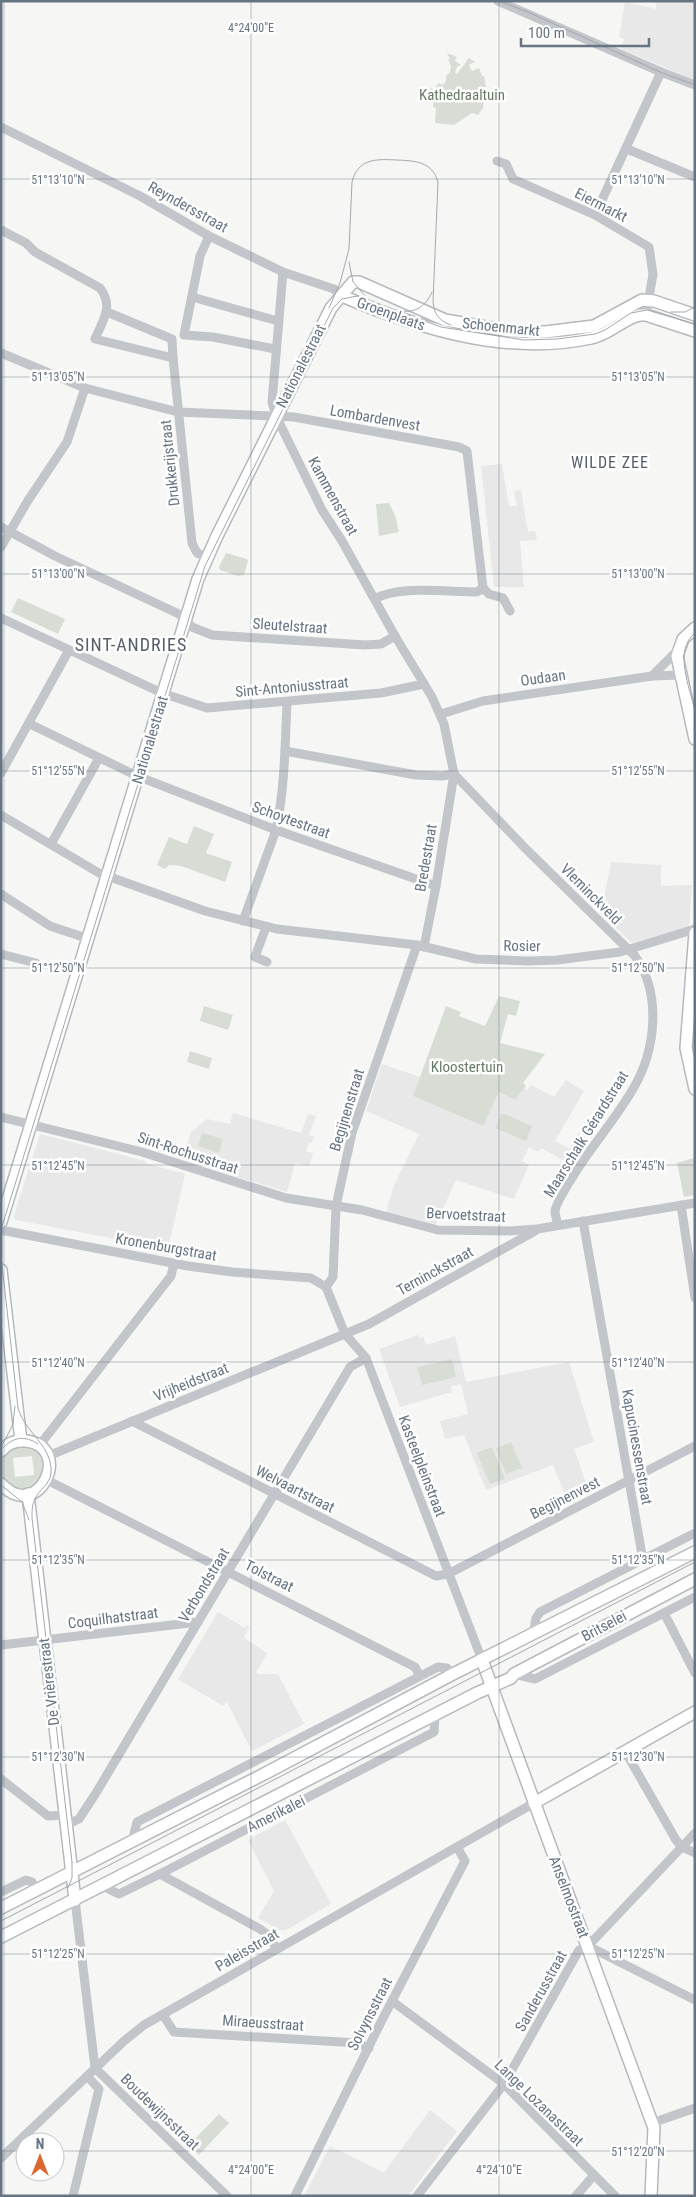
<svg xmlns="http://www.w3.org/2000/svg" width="696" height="2197" font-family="'Roboto Condensed',sans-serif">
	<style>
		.built { fill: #e7e8e7 }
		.green { fill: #d7ddd5; fill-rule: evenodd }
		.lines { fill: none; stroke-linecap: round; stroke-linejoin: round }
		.secondary-tunnel { stroke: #d2d6d8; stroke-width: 11; stroke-dasharray: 11 5.5; stroke-linecap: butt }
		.secondary-casing { stroke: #b5b9bd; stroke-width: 14 }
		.street { stroke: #c2c5c9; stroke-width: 9 }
		.secondary { stroke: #fff; stroke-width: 11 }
		.tram { stroke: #a3a8ae; stroke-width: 1 }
		.ticks { fill: none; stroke: #677483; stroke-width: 1; stroke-opacity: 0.45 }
		.labels { text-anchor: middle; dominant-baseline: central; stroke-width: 5; stroke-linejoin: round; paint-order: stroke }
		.park-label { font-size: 15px; fill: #687b66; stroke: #fff }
		.street-label { font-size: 15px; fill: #677483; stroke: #fff }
		.neighbourhood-label { font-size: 16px; letter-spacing: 1px; fill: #555e69; stroke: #fff }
		.quarter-label { font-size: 18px; letter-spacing: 1px; fill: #555e69; stroke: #fff }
		.ticks-label { font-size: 12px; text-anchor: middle; fill: #677483; stroke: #fff; stroke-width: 5; stroke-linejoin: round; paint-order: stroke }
	</style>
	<rect width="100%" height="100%" fill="#f6f7f4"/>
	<!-- built -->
	<g class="built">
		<path d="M656,1H695V80L621,49L624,39L619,37L625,2L656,9Z"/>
		<path d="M502,464L509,506H517L514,491L521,490L528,532L535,531L537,540L520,541L524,587H494L481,466Z"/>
		<path d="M611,862L661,865V886L692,885L689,927L632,943L598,911L603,903Z"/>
		<path d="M382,1064L420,1077L413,1096L483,1126L499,1092L515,1100L524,1088L528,1090L531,1085L554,1097L566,1080L584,1091L555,1141L569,1149L579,1132L588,1139L570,1164L541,1148L538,1152L529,1147L522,1161L529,1165L514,1199L456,1180L436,1224L387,1212L388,1204L395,1183L419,1134L366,1111Z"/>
		<path d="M233,1113L301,1133L308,1114L316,1116L309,1135L314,1137L312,1143L309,1142L306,1151L313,1153L309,1166L295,1163L287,1192L227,1174L183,1157L191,1132L207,1119L230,1124Z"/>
		<path d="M40,1134L145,1161V1163L185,1174L168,1249L16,1220L14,1217L17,1205Z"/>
		<path d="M418,1335L420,1338L423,1336L426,1345L455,1336L466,1382L569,1362L594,1442L574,1449L589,1492L568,1502L553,1465L486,1490L464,1435L445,1439L440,1421L468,1414L461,1384L451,1386L452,1392L400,1407L379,1349Z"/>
		<path d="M218,1612L245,1628L246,1625L249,1627L244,1638L267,1653L259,1668L256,1670L257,1674H278L304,1724L252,1751L227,1702L223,1706L178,1679Z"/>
		<path d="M285,1820L331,1904L286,1930H279L258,1918L274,1891L248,1840Z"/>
		<path d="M430,2110L457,2131L408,2196H304L330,2146L384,2173Z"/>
	</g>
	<!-- green -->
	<g class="green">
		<path d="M447,53L457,57L455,61L461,65L457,67L455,73L457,74L469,58L475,62L469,65L472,71L479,68L482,76H484L486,87H483L482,101H484L483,108L478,115L472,113L454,125L435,123L436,108L433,107L435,93L427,92L428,88L435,89L437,84L438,86V83L443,85L446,81V76L450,72L451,67L448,59H450Z"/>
		<path d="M389,503L395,515L399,532L379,536L376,504Z"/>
		<path d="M226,553L247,559L248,561L244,575L238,576L220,570L219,567Z"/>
		<path d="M18,598L65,619L58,634L11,612Z"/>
		<path d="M194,826L214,834L206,853L232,862L225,882L181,866L169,865L165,869L157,865L169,837L187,844Z"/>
		<path d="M499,996L520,1001L516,1016L508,1014L500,1043L545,1054L523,1083L526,1086L515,1100L499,1092L483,1126L413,1096L446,1006L461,1012L459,1016L485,1026Z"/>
		<path d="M204,1006L233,1015L228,1030L200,1021Z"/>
		<path d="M190,1051L212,1058L209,1069L187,1062Z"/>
		<path d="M502,1113L532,1126L526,1141L495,1128Z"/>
		<path d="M202,1133L223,1139L219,1153L198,1146Z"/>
		<path d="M694,1158L695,1195L684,1197L677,1163Z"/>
		<path d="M452,1359L456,1377L422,1385L417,1367Z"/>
		<path d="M511,1442L522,1468L506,1474L496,1448Z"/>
		<path d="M18,1443L43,1451L47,1478L22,1493L1,1479V1456ZM32,1456L34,1475L15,1477L13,1458Z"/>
		<path d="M492,1447L505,1479L490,1484L477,1453Z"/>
		<path d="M219,2114L229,2123L199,2155L189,2145Z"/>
	</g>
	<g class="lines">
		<!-- secondary-tunnel -->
		<path class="secondary-tunnel" d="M692,1067L695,1028"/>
		<defs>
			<g id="secondary">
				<path d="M342,296C420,329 506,356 591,338C609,335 622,319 640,315H646L695,331"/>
				<path d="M695,628L683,639L677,656L695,739"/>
				<path d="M695,933L686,1048L695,1089"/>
				<path d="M1,1222L198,579L217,536L331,308L353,282H359L445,320L510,331L545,332L594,326L642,300L654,301L695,315"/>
				<path d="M1,1270L21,1441"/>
				<path d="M1,1451C7,1444 16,1440 26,1441C74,1446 39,1524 1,1484"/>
				<path d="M28,1494L75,1900"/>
				<path d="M482,1660L654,2128L651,2196"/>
				<path d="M534,1803L695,1712"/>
				<path d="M1,1908L266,1773L453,1674L695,1552"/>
				<path d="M1,1937L477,1693L511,1678L514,1674L695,1579"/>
			</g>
		</defs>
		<!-- secondary casing -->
		<use href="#secondary" class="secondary-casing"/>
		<!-- street -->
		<g class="street">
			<path d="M498,1L661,72L695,85"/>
			<path d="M1,127L140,196L209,236L283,272L334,289L342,296"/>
			<path d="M627,149L695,177"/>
			<path d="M497,161L506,164L513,179L595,215L649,247L653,274L646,315"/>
			<path d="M595,215L661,72"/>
			<path d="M1,230L26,243L35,252L100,288C114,306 103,320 95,339L173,358L172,339L107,312"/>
			<path d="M209,236L200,256L184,335L213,337L275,349"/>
			<path d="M283,272L272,402L276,416L322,510L342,541L395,636L432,697L444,724L454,774L436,886L424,947"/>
			<path d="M192,297L278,321"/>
			<path d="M1,353L85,388L178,412L294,417L459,447L467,451L483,588"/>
			<path d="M173,358L192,543L197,553L207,557"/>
			<path d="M1,527L55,556L179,614L192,627L212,635L365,645L381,644L395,636"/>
			<path d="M1,547L27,502L67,442L85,388"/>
			<path d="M483,588L489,594L503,598L510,611"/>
			<path d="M375,599C399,585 448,592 477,592L483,588"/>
			<path d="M1,618L162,693L207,708L381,693L424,684"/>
			<path d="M652,676L678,650"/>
			<path d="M441,714L483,701L652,676L680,675"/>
			<path d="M30,724L137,776L276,830L436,886"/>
			<path d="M285,751L416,775L442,776L454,774"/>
			<path d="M1,773L69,650"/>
			<path d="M454,774L527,850L635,956C662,994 656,1050 633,1089C619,1113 601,1135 585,1158C579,1167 556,1202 555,1211C555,1215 557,1221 558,1225"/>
			<path d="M1,815L99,873L205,911L277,929L417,945L476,959L528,961L557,960L620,952L695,929"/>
			<path d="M51,844L99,758"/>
			<path d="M1,894L50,926L89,939"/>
			<path d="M243,921L276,830C285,787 285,745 287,702"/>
			<path d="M266,927L255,957L267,962"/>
			<path d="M1,954L36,963"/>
			<path d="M1,1117L142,1152L286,1198L362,1210L438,1230L509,1231L537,1229L695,1203"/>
			<path d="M681,1205L695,1298"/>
			<path d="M583,1221L643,1560"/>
			<path d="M1,1230L188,1266L232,1272L311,1278L326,1287"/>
			<path d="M326,1287L345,1334L366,1358L482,1660"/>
			<path d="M326,1287L333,1277L336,1206L352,1133L417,945"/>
			<path d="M132,1421L436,1576L448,1574L695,1446"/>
			<path d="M39,1446L171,1276L174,1263"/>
			<path d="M48,1456L369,1324L535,1231"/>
			<path d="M47,1480L415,1667L420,1676"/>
			<path d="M664,1613L695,1673"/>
			<path d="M533,1635L536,1618L540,1612L695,1533"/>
			<path d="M1,1645L198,1622"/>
			<path d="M514,1674L535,1679L695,1597"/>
			<path d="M625,1751L676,1840L682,1847L695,1853"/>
			<path d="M1,1779L48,1816L65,1815"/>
			<path d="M66,1825L79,1819L96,1793L350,1367L366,1358"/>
			<path d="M132,1842L137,1822L438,1667L447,1668L453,1674"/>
			<path d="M160,1874L260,1929L268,1935L277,1949"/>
			<path d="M102,1886L119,1894L160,1874L434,1732L435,1715"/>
			<path d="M1,1892L26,1880L32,1882L36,1890"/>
			<path d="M75,1900L95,2068"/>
			<path d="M588,1946L695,2000"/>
			<path d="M392,2001L504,2084L615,2196"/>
			<path d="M163,2015L174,2032L358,2043L369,2048"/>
			<path d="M95,2068L227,2196"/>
			<path d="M652,2123L695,2108"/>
			<path d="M1,2158L124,2041L144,2025L534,1803"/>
			<path d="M73,2196L99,2089L87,2076"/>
			<path d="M295,2196L381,2022L465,1861L457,1847"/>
			<path d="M417,2196L504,2084L579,1950L588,1946L695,1833"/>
			<path d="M576,2196L594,2175"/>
		</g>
		<!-- secondary -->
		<use href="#secondary" class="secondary"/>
		<!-- tram -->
		<g class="tram">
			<path d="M499,1L528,12L660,72L695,85"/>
			<path d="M349,262L353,282L367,298"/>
			<path d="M329,308L340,283L349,249L352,182C358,158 377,159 397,160C415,161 432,161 438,182L433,302C434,314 439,321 451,325"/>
			<path d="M401,311C416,313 426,306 432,292"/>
			<path d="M671,312H685L695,307"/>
			<path d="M695,633C673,650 690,688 695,711"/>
			<path d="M1,1230L205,566L333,308L342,299L357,296L441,327L524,340L557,339L595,334L605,330L631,313L647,310L695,324"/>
			<path d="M1,1256L18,1408C25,1433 53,1446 51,1473C50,1485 39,1489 35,1499C32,1505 32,1511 32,1518L72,1862V1878L68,1888"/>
			<path d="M1,1448L13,1424L15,1406"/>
			<path d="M3,1448C13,1437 25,1435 38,1444"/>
			<path d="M1,1485L22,1502L29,1520"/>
			<path d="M1,1921L695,1562"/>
		</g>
	</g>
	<!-- ticks -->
	<path class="ticks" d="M4,1V2196M251,1V2196M499,1V2196M1,179H695M1,377H695M1,574H695M1,771H695M1,968H695M1,1165H695M1,1362H695M1,1560H695M1,1757H695M1,1954H695M1,2151H25M55,2151H695"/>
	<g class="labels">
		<!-- park labels -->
		<g class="park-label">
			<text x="462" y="95">Kathedraaltuin</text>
			<text x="467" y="1067">Kloostertuin</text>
		</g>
		<!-- street labels -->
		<g class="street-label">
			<text transform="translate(601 205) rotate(27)">Eiermarkt</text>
			<text transform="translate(188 207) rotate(29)">Reyndersstraat</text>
			<text transform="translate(391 314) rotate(20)">Groenplaats</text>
			<text transform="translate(501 327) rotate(6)">Schoenmarkt</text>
			<text transform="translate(301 366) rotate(-63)">Nationalestraat</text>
			<text transform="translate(375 418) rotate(10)">Lombardenvest</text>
			<text transform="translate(170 463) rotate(-96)">Drukkerijstraat</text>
			<text transform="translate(333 496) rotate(61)">Kammenstraat</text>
			<text transform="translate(290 626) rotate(4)">Sleutelstraat</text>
			<text transform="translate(543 678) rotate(-8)">Oudaan</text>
			<text transform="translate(292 687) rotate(-5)">Sint-Antoniusstraat</text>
			<text transform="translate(150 740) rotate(-73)">Nationalestraat</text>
			<text transform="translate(291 820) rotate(20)">Schoytestraat</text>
			<text transform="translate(426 858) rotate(-80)">Bredestraat</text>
			<text transform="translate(591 894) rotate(45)">Vleminckveld</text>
			<text transform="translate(522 946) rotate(1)">Rosier</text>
			<text transform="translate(347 1110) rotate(-73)">Begijnenstraat</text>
			<text transform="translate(586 1134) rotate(-58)">Maarschalk Gérardstraat</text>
			<text transform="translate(188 1153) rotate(18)">Sint-Rochusstraat</text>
			<text transform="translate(466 1215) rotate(3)">Bervoetstraat</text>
			<text transform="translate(166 1247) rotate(10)">Kronenburgstraat</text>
			<text transform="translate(435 1271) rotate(-29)">Terninckstraat</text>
			<text transform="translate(191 1382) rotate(-22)">Vrijheidstraat</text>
			<text transform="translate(637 1447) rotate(80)">Kapucinessenstraat</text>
			<text transform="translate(422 1466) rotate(69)">Kasteelpleinstraat</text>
			<text transform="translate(295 1489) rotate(27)">Welvaartstraat</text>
			<text transform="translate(565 1498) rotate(-27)">Begijnenvest</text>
			<text transform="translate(269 1576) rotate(27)">Tolstraat</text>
			<text transform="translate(204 1585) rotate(-59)">Verbondstraat</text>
			<text transform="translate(113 1618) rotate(-7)">Coquilhatstraat</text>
			<text transform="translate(604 1626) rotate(-28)">Britselei</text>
			<text transform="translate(49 1682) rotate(-97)">De Vrièrestraat</text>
			<text transform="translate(276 1814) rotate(-27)">Amerikalei</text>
			<text transform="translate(569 1897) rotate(69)">Anselmostraat</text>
			<text transform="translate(247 1950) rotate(-30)">Paleisstraat</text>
			<text transform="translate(541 1991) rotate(-61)">Sanderusstraat</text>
			<text transform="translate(370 2014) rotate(-63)">Solvynsstraat</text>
			<text transform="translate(263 2023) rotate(4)">Miraeusstraat</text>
			<text transform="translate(539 2103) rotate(44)">Lange Lozanastraat</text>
			<text transform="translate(160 2112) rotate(44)">Boudewijnsstraat</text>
		</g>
		<!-- neighbourhood labels -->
		<g class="neighbourhood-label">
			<text x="610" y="462">WILDE ZEE</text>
		</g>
		<!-- quarter labels -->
		<g class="quarter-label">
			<text x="131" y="644">SINT-ANDRIES</text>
		</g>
	</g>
	<g class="ticks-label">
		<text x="251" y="32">4°24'00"E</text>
		<text x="58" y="184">51°13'10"N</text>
		<text x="638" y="184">51°13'10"N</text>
		<text x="58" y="381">51°13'05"N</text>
		<text x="638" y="381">51°13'05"N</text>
		<text x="58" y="578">51°13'00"N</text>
		<text x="638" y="578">51°13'00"N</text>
		<text x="58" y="775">51°12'55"N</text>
		<text x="638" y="775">51°12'55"N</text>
		<text x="58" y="972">51°12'50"N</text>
		<text x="638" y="972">51°12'50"N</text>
		<text x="58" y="1170">51°12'45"N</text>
		<text x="638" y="1170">51°12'45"N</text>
		<text x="58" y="1367">51°12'40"N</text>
		<text x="638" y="1367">51°12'40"N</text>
		<text x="58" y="1564">51°12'35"N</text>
		<text x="638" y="1564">51°12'35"N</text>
		<text x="58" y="1761">51°12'30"N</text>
		<text x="638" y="1761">51°12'30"N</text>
		<text x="58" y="1958">51°12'25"N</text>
		<text x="638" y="1958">51°12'25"N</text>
		<text x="638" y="2156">51°12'20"N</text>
		<text x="251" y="2174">4°24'00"E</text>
		<text x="499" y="2174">4°24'10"E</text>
	</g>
	<!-- border -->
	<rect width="696" height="2197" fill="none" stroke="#677483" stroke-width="5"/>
	<!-- north arrow -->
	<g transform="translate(40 2157)"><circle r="24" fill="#ffffff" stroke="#c2c7cd"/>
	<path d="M0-4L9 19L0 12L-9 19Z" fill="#da6731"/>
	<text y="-8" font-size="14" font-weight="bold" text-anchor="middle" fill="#677483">N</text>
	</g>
	<!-- scale -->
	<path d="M521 38v8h128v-8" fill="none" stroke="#677483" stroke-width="2.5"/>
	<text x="528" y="38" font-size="15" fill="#677483" stroke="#ffffff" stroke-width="4" paint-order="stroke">100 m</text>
</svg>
